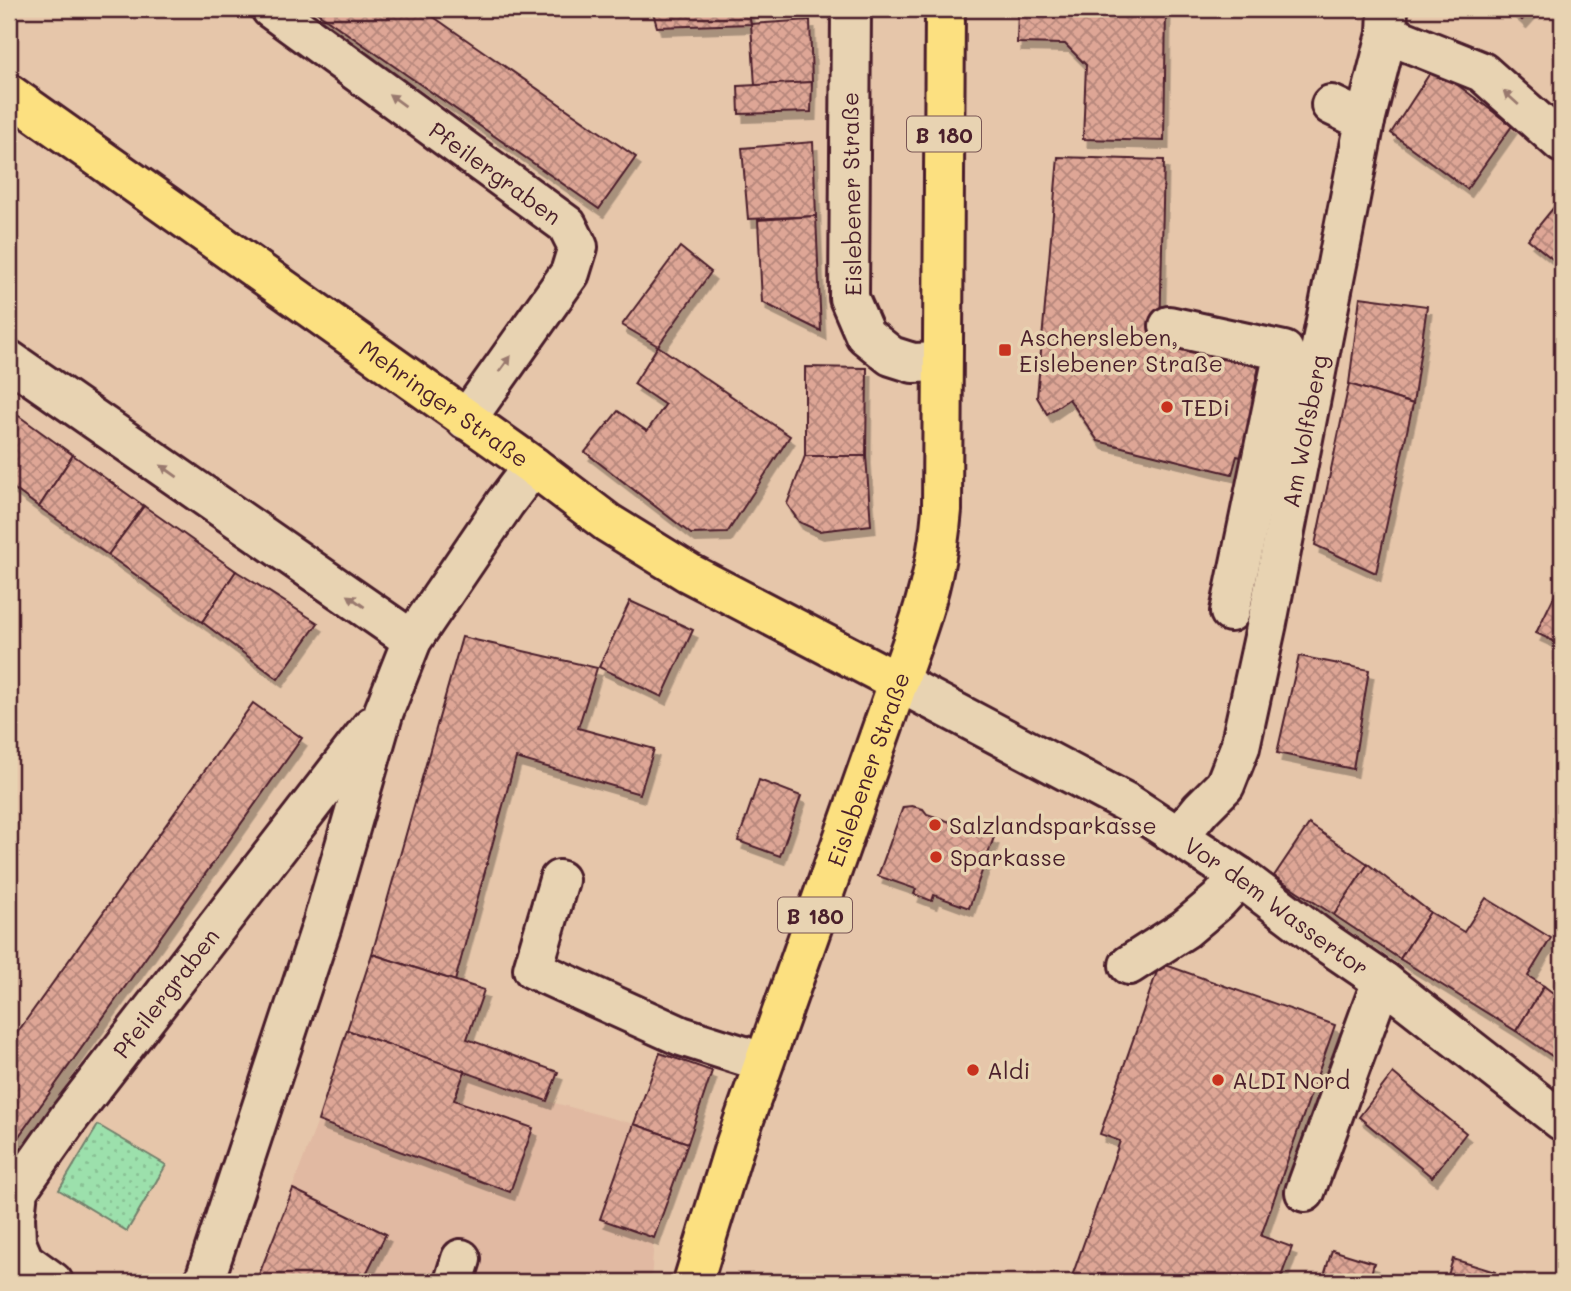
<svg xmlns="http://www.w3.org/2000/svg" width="1571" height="1291" font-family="Mali,sans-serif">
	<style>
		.built { fill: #e1b9a2 }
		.park { fill: url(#park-dots); stroke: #73806c; stroke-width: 2 }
		.building { fill: url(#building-cross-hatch); stroke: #4a1f2b; stroke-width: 2; filter: url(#shadow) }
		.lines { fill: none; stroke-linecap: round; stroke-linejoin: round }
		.minor-casing { stroke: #4a1f2b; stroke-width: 44 }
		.major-casing { stroke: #4a1f2b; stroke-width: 44 }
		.minor { stroke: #e8d3b2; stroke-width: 38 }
		.major { stroke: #fce080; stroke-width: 38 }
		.oneway { fill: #99796e }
		.poi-dot { fill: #c8321e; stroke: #e8d3b2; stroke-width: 2.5 }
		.labels { text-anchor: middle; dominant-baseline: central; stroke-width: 7; stroke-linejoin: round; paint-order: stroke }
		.shield { fill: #e8d3b2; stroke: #795554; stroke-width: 2 }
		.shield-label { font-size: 21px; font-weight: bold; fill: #4a1f2b }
		.street-label { font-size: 23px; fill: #4a1f2b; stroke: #e8d3b2 }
		.poi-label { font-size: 23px; fill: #4a1f2b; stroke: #e8d3b2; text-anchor: start }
	</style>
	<defs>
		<pattern id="park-dots" width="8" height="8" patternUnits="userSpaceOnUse" patternTransform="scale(1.75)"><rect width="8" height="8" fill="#9ce0ac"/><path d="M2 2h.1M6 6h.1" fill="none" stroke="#88c094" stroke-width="1.8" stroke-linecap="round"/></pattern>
		<pattern id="building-cross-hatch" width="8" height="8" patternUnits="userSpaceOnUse" patternTransform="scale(1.75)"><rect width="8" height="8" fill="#dea696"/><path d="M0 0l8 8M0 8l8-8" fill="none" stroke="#b6877b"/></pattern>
		<filter id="shadow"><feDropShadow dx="4.5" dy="8" stdDeviation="0" flood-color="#0004"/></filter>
	</defs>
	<rect width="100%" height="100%" fill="#e6c6aa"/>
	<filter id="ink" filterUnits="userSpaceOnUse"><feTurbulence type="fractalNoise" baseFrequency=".0143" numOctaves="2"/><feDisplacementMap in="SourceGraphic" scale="14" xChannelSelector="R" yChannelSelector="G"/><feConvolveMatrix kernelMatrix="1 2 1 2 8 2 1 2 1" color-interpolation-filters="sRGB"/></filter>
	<g filter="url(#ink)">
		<!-- built -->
		<path class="built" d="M347,1030L547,1101L634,1124L654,1238L651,1282H256L318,1121Z"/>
		<!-- park -->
		<path class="park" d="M98,1125L166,1165L127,1231L59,1190Z"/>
		<!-- building -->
		<g class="building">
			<path d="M312,9H422L636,157L599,209Z"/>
			<path d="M652,9H748L751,24L657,27Z"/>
			<path d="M1018,9H1166L1164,141L1083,139L1086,65L1065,44L1017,43Z"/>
			<path d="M1510,9H1532L1522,20Z"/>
			<path d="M810,20L812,82L755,86L751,24Z"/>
			<path d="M1434,67L1512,126L1467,189L1391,133Z"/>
			<path d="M812,82L811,112L739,114L738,86Z"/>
			<path d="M813,142L816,216L748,219L742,148Z"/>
			<path d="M1058,157L1164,160L1160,336L1042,340Z"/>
			<path d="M1562,197V267L1528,239Z"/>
			<path d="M816,216L821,331L762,302L758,220Z"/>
			<path d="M680,247L711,272L658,346L622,325Z"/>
			<path d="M1360,297L1427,306L1413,404L1349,384Z"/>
			<path d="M1160,336L1260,362L1252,398L1260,400L1249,459L1237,456L1232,474L1098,441L1069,399L1047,414L1037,397L1042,340Z"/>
			<path d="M658,346L790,436L727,533L691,534L585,452L618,411L647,431L665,405L634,384Z"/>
			<path d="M805,367L867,368L866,456H805Z"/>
			<path d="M1349,384L1413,404L1376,573L1315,545Z"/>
			<path d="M9,409L73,455L39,507L9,485Z"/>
			<path d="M73,455L144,506L108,555L39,507Z"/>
			<path d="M805,456H866L871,525L819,531L799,522L787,504Z"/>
			<path d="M144,506L236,571L202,622L108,555Z"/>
			<path d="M236,571L318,623L278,679L202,622Z"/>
			<path d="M1562,580V645L1536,633Z"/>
			<path d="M630,601L693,630L662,697L599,667Z"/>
			<path d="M462,637L597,668L578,728L654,749L640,794L516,758L455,981L372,954Z"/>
			<path d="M1299,656L1369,670L1353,769L1277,753Z"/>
			<path d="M253,703L302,738L9,1150V1044Z"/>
			<path d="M759,780L801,796L780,856L738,841Z"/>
			<path d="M912,806L923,809L927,814L994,837L969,908L934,895L932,901L914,894L916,889L878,876L903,807Z"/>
			<path d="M1309,824L1368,864L1334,915L1274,876Z"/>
			<path d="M1368,864L1430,912L1400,959L1334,915Z"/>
			<path d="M1486,898L1551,938L1528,976L1544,986L1516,1031L1400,959L1430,912L1464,932Z"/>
			<path d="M372,954L484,990L467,1039L558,1072L547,1101L347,1030Z"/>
			<path d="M1160,963L1335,1025L1261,1236L1292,1247L1279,1282H1070L1120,1141L1100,1134Z"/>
			<path d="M1544,986L1562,1000V1063L1516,1031Z"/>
			<path d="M347,1030L465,1071L454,1100L533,1128L510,1192L318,1121Z"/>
			<path d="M660,1053L712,1071L688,1143L634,1124Z"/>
			<path d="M1393,1073L1466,1133L1432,1177L1359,1117Z"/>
			<path d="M634,1124L688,1143L654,1238L600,1219Z"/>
			<path d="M293,1189L386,1234L362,1282H256Z"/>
			<path d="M1332,1250L1374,1263L1369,1282H1322Z"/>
			<path d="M1453,1259L1495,1272L1492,1282H1446Z"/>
		</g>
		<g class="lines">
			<defs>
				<g id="minor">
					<path id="s1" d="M271,9L567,225L578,247L570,273L466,420"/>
					<path d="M851,9L849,298L865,335L891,356L913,363L941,362"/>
					<path d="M1387,34L1482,72L1562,143"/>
					<path d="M1331,105L1365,121"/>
					<path d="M1169,326L1284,351L1230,612"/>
					<path d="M9,360L412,640"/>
					<path id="s2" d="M898,682L1129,804L1240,877L1327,943L1384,982L1562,1121"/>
					<path id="s3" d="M1179,836L1201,809L1225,785L1240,747L1267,623L1365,121L1387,34L1388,9"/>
					<path d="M559,880L533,969L681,1036L763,1062"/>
					<path d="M1129,965L1185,929L1218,901L1240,877"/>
					<path d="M1305,1192L1376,997L1384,982"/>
					<path id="s4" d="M53,1282L24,1261L16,1242L15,1217L18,1190L68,1119L372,726"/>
					<path d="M204,1282L322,925L384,711L412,640L505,503L533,466"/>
					<path d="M454,1282L461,1259"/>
				</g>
				<g id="major">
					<path id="s5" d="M9,94L533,466L608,523L689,573L898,682"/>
					<path id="s6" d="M693,1282L734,1148L915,635C930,591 938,556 942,510L945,9"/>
				</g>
			</defs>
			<!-- minor casing -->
			<use href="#minor" class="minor-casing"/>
			<!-- major casing -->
			<use href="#major" class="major-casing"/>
			<!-- minor -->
			<use href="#minor" class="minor"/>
			<!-- major -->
			<use href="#major" class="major"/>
		</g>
		<!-- one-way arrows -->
		<defs><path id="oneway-solid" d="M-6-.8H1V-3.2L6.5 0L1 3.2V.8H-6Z" transform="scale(1.75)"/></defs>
		<g class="oneway">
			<use href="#oneway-solid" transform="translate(1511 98) rotate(-138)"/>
			<use href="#oneway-solid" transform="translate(397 100) rotate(-144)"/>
			<use href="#oneway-solid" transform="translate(505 364) rotate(-54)"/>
			<use href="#oneway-solid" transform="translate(169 471) rotate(-145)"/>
			<use href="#oneway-solid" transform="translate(356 601) rotate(-145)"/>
		</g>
	</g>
	<!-- markers -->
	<g class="poi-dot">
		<rect x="998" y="343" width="14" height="14" rx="3.5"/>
		<circle cx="1167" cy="407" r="7"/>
		<circle cx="935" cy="825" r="7"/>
		<circle cx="936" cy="857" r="7"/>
		<circle cx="973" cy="1070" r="7"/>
		<circle cx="1218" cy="1080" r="7"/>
	</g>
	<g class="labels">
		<!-- shield labels -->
		<g class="shield">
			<rect x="907" y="116.5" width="74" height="35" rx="5"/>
			<rect x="778" y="897.5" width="74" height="35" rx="5"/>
		</g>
		<g class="shield-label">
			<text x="944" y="134">B 180</text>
			<text x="815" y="915">B 180</text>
		</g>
		<!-- street labels -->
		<g class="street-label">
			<text stroke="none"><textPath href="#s1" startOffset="278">Pfeilergraben</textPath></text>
			<text transform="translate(851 194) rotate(-91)">Eislebener Straße</text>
			<text stroke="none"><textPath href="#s5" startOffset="534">Mehringer Straße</textPath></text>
			<text stroke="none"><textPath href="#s3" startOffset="432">Am Wolfsberg</textPath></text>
			<text stroke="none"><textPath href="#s6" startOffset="542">Eislebener Straße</textPath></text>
			<text stroke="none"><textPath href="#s2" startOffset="441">Vor dem Wassertor</textPath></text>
			<text stroke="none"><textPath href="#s4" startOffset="355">Pfeilergraben</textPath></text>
		</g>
		<!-- poi labels -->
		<g class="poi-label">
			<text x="1019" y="337">Aschersleben,<tspan x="1019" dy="26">Eislebener Straße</tspan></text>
			<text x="1181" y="407">TEDi</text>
			<text x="949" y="825">Salzlandsparkasse</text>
			<text x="950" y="857">Sparkasse</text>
			<text x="987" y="1070">Aldi</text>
			<text x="1232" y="1080">ALDI Nord</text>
		</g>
	</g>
	<!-- margin -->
	<rect width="1571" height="1291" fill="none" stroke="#e8d3b2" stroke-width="35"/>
	<rect x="18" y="18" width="1536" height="1256" fill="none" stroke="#4a1f2b" stroke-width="2.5" filter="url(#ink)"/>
</svg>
